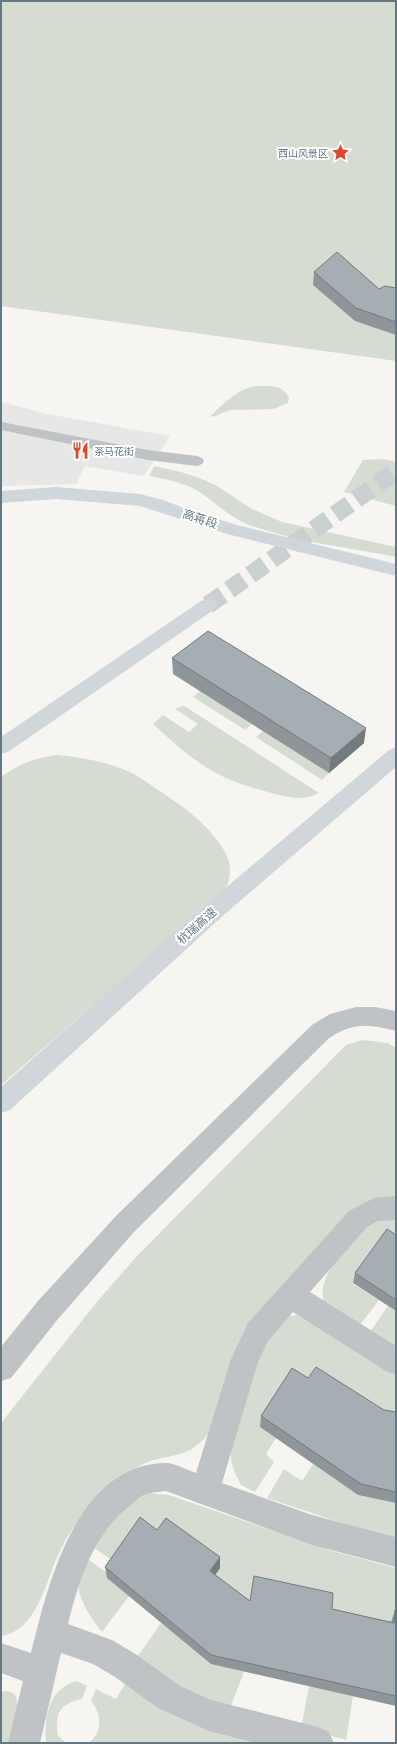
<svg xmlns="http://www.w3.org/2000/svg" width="397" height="1744" font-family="'Work Sans','Noto Sans SC',sans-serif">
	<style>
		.built { fill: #e6e7e6 }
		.green { fill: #d7dcd3 }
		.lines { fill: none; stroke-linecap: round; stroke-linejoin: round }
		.motorway-tunnel { stroke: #cad0d0; stroke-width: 18; stroke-dasharray: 18 8; stroke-linecap: butt }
		.pedestrian { fill: #bfc3c6; fill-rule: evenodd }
		.minor { fill: #bfc3c6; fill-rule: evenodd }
		.secondary { fill: #d1d6da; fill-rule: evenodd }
		.motorway { fill: #d1d6da; fill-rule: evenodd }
		.wall { fill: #8e969a }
		.shaded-wall { fill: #747a7d }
		.building { fill: #a5afb3; stroke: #747a7d }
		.labels { text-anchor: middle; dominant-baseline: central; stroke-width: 4; stroke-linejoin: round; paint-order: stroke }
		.far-poi-label { font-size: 10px; fill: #657882; stroke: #fff; text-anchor: end }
		.street-label { font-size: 12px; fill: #657882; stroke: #fff }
	</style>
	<rect width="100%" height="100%" fill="#f6f5f2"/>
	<!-- built -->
	<path class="built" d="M1,402L47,414L170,436L144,476L85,466L76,484L1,486Z"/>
	<!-- green -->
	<g class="green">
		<path d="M1,1H396V361L1,306Z"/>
		<path d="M264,386C275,386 284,387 289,398L288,403L273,409L230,410L213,417L211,416C219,407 237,391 248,388C253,386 259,386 264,386Z"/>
		<path d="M384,459L396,462V506L344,492L363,460Z"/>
		<path d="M154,466L181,472L202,479L217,486L252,509L282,522L396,547V557C346,547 295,542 247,524C230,517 218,505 204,495C188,483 168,480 149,476Z"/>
		<path d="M200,691L252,724L245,730L193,697Z"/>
		<path d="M182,706L186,707L319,793C302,802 289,797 271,793C258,789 245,786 233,781C202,769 177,746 153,724L163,715L189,732L198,724L175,709Z"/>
		<path d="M263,731L329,773L322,780L256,737Z"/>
		<path d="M56,755C82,757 109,762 132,773C140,777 148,783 155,788C180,804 212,826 226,854C232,866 231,879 225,891L1,1085V777C22,762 31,760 56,755Z"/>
		<path d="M362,1040L388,1043L396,1048V1200L350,1214L208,1434C196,1449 187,1453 167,1457C162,1458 155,1459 150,1461C120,1474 93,1501 74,1527C70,1532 66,1539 63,1545C47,1573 40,1631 1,1636V1423L96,1303L136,1257L346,1045Z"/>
		<path d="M396,1217V1247L353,1284L379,1300L357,1329C349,1324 334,1316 329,1310C305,1282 355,1239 372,1220Z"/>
		<path d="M388,1306L396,1311V1353L368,1335Z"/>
		<path d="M297,1315L308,1316L396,1371V1439L260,1427L276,1438L266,1454L274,1462L255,1492L241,1485L234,1471L231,1460V1444L255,1359L286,1317Z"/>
		<path d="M313,1464L358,1495L396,1503V1537L345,1524L267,1498L284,1469L302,1481Z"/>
		<path d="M148,1493L169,1495L332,1551L396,1568V1622L390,1633L250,1604L210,1582L219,1568L117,1564L93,1547L127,1502Z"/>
		<path d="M86,1558L109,1574L129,1596L102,1632C90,1616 75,1597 79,1575C81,1569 84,1563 86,1558Z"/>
		<path d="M161,1623L244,1672L230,1708L201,1700L135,1660Z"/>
		<path d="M128,1679L278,1743H88C103,1733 102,1714 91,1701L96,1689L116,1699Z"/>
		<path d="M77,1681L87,1686L82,1699C59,1704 55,1713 58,1736L66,1743H46C44,1718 48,1688 77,1681Z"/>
		<path d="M309,1686L353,1696L346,1740L301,1728Z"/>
		<path d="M4,1691L11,1692L16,1696L18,1707L10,1743H1V1693Z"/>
	</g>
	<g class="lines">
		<!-- motorway-tunnel -->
		<path class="motorway-tunnel" d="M208,605L396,471"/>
		<!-- pedestrian -->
		<path class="pedestrian" d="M1,422L148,450L197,456L202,458L204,461L202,464L197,466L148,460L1,430Z"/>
		<!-- minor -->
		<g class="minor">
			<path d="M356,1007H375L396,1011V1031C368,1024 353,1022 328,1039L134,1232L58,1319L11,1378L1,1381V1347L38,1301L116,1216L312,1025L330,1014Z"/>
			<path d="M396,1196V1220L378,1221L367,1227L310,1292L396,1346V1375L386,1371L293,1312L268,1341L258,1362L222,1483L312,1515L396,1537V1567L312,1545L166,1491C159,1492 151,1492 144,1495C140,1496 136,1501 132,1504C94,1532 79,1580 68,1624L112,1640L137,1655L180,1686L211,1700L318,1727L329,1732L334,1743H256L209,1731L158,1708L115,1677L93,1664L61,1653L40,1743H8L23,1681L1,1673V1643L31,1653C48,1584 76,1466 164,1463C174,1462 187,1470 196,1473L231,1359L248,1323L349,1211L374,1198Z"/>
		</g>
		<!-- secondary -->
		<path class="secondary" d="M56,487L140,494L166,501L191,511L237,525L396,564V576L227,534L140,506L56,499L1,503V491Z"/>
		<!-- motorway -->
		<g class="motorway">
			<path d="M208,599L215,601L217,605L215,609L8,752L1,754V737L201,601Z"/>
			<path d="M396,747V767L226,913L10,1110L1,1113V1087L210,901L389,750Z"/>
		</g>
	</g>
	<!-- wall -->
	<g class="wall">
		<path d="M314,272L379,289L396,288V335L355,321L313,285Z"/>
		<path d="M172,658L364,743L329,773L173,674Z"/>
		<path d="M396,1235V1311L353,1283L355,1273Z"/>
		<path d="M384,1410L396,1412V1503L358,1495L260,1427L261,1416Z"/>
		<path d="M157,1530L220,1557V1568L215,1575L250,1601L332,1609L391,1622L395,1610L396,1611V1706L211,1664L107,1578L105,1567Z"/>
	</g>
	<!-- shaded-wall -->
	<g class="shaded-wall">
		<path d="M366,728L364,743L329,773L331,758Z"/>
		<path d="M220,1557V1568L210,1582V1571Z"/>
	</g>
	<!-- building -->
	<g class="building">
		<path d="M337,252L379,289L385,286L396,288V322L356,308L314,272Z"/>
		<path d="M208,631L366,728L331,758L172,658Z"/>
		<path d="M387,1229L396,1235V1300L355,1273Z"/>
		<path d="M316,1367L384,1410L396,1412V1492L361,1484L261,1416L292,1368L308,1378Z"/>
		<path d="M140,1517L157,1530L166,1518L220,1557L210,1571L250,1601L254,1576L333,1593L332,1609L394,1623L395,1610L396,1611V1696L211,1655L105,1567Z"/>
	</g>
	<!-- icons -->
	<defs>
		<symbol id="sight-bare" viewBox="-9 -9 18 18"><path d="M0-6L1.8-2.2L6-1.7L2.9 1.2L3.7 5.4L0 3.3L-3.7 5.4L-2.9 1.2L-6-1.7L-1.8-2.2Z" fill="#de472a" stroke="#fff" stroke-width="2.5" paint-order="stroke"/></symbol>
		<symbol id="restaurant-bare" viewBox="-9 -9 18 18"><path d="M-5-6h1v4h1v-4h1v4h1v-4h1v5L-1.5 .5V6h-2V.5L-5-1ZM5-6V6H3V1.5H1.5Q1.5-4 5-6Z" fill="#de472a" stroke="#fff" stroke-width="2.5" paint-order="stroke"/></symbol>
	</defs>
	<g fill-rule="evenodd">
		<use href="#sight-bare" x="328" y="140" width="25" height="25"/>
		<use href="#restaurant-bare" x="68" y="438" width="25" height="25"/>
	</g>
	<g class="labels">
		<!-- far-poi labels -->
		<g class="far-poi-label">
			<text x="328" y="153">西山风景区</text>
			<text x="94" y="451" text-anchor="start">茶马花街</text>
		</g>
		<!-- street labels -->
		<g class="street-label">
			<text transform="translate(200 519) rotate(18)">高蒋段</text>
			<text transform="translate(197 926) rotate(-42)">杭瑞高速</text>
		</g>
	</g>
	<!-- border -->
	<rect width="397" height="1744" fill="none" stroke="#657882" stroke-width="4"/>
</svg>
